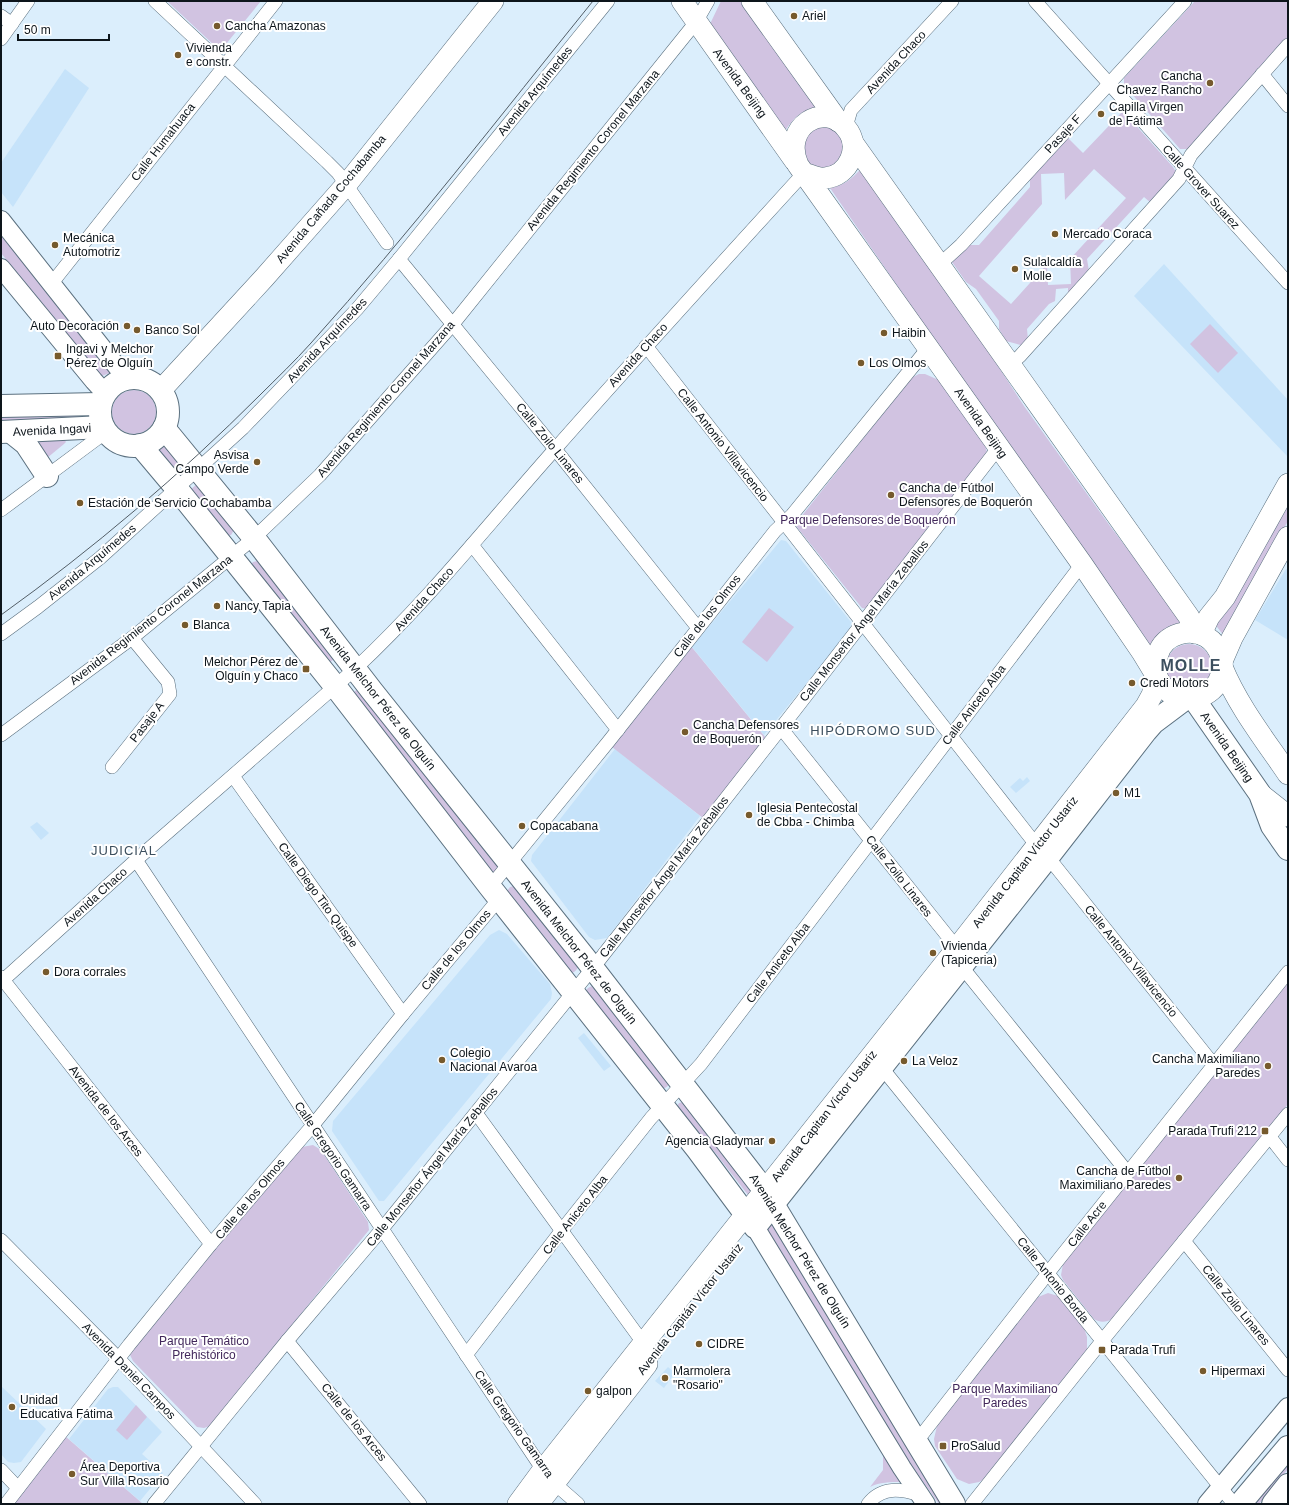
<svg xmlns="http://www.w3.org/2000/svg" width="1289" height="1505" font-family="Arial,sans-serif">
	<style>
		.built { fill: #c6e3fa }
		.green { fill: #d1c3e1; fill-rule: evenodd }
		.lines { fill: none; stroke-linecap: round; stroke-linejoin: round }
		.street-casing { stroke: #5b707f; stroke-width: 14 }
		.secondary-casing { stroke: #5b707f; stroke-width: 20 }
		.primary-casing { stroke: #5b707f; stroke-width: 22 }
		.highway-casing { stroke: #5b707f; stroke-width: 24 }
		.street { stroke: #fff; stroke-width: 13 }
		.secondary { stroke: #fff; stroke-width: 18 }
		.primary { stroke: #fff; stroke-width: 21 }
		.highway { stroke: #fff; stroke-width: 22 }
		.tram { stroke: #535e67; stroke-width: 1 }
		.poi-dot { fill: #765a2d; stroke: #fff; stroke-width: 1.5 }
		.labels { text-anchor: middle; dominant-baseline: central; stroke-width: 4; stroke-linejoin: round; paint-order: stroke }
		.poi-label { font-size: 12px; fill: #0d151b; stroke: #fff; text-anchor: start }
		.street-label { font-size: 12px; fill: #0d151b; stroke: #fff }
		.park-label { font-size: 12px; fill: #42285b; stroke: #fff }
		.neighbourhood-label { font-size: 13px; letter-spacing: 1px; fill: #3c4f5e; stroke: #fff }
		.district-label { font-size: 16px; font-weight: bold; letter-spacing: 1px; fill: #3c4f5e; stroke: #fff }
	</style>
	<rect width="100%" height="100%" fill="#dbeefc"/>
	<!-- built -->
	<g class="built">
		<path d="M65,69L89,88L13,207L1,192V163Z"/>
		<path d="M1164,264L1288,400V457L1134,296Z"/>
		<path d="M781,540L786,541L851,622L850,630L764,735L692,647Z"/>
		<path d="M1286,569L1288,570V640L1255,620Z"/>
		<path d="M615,749L700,816L607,938L595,940L589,937L531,861L532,855Z"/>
		<path d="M1027,777L1030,781L1016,793L1010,787L1020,778L1023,781Z"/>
		<path d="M37,822L49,833L41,840L30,827Z"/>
		<path d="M499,930L507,934L550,984L552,993L551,999L384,1201H379L332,1131L333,1121L490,935Z"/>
		<path d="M584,1033L611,1066L604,1071L578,1038Z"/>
		<path d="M668,1367L675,1373L664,1388L655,1381Z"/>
		<path d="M1,1386L46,1429L21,1462L14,1463L8,1462L1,1454Z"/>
		<path d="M113,1387H118L162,1432L142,1454L163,1473L140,1501L69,1439L108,1389Z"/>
	</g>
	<!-- green -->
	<g class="green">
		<path d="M167,1H261L222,49H218L215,46Z"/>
		<path d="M721,1H742L817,107C800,112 795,116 785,131L710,24Z"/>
		<path d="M1195,1H1288V37L1189,149H1180L1124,85V78Z"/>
		<path d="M1123,111L1173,167L1176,172L1174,178L1151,203L1144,197L1087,259L1089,271L1068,295V288L1056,289L1055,301L1049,304L1027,329L1028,340L1024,346L1006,341L999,329V321L976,289L966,282L952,262L968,245H979L1030,187V175L1065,135L1083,153ZM1094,169L1126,198L1070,259L1071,284L1048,285L1047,264L1011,304L979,276L1042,204L1041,174L1064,173L1065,200Z"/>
		<path d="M815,126H830L842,135L844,156L828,170L807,164L801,143Z"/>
		<path d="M861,169L975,331L1024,406L1110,526L1181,620L1184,624L1151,646L1085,551L947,358L830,188C845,185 850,180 861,169Z"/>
		<path d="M1,233L112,372L97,378L72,342L1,253Z"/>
		<path d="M1210,324L1238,353L1218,373L1190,344Z"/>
		<path d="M919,374H925L941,381L985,446L987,452L984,459L867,609L862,608L796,526L797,522L911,378Z"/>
		<circle cx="134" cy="412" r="22"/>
		<path d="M89,408L86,424L1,422V415Z"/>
		<path d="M64,439L66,442L64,444L47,458L35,440Z"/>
		<path d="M162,443L168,444L183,464L174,473L156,452L158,447Z"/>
		<path d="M198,483L234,530L231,535L225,536L188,492Z"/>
		<path d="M1288,499V521L1224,636L1214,623Z"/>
		<path d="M257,561L261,562L335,657L333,660L329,663L250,566L253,562Z"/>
		<path d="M769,608L794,627L767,662L742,642Z"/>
		<circle cx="1189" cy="667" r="23"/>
		<path d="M690,645L766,738L703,818L612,747Z"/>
		<path d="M359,689L499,867L494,873H490L352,695L355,691Z"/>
		<path d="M514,886L578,967C576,971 574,973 569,973L507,891L510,887Z"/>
		<path d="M1288,981V1104L1193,1223L1113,1319C1106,1322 1100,1323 1094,1319L1063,1280L1061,1275L1063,1264Z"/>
		<path d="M592,986L596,987L670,1082C668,1086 666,1089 661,1088L585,992L588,988Z"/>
		<path d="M683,1102L755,1191L748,1195L713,1150L702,1145L676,1108L679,1103Z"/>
		<path d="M313,1145L321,1150L368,1222L369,1230L210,1426L204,1428L197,1427L133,1361L130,1355L133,1349L292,1156L302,1147Z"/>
		<path d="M774,1219L943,1504H939L909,1462L765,1230Z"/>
		<path d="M1048,1293L1058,1296L1084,1328L1087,1337V1350L987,1478L979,1482L969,1484L957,1479L935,1446L934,1439L937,1426L977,1372L1038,1297Z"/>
		<path d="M136,1405L147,1417L127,1440L116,1430Z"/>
		<path d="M65,1436L143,1504H12Z"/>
		<path d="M883,1454L901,1482C890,1482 880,1482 870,1487L883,1470Z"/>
		<path d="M1288,1460V1469L1259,1504H1252Z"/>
	</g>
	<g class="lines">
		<defs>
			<g id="street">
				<path d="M155,1L327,162L338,173L387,243"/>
				<path d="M1035,1L1288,283"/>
				<path d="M1,16L12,24"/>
				<path d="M1,39L28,1"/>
				<path d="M1262,74L1288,106"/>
				<path d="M846,127L851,110L952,1"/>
				<path d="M399,259L555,449L698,628"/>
				<path d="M939,265L961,245L1185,1"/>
				<path d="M52,283L276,1"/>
				<path d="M646,346L1037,846"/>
				<path d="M1010,365L1020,356L1179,179L1191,155L1288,45"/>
				<path d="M1,510L106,432"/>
				<path d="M472,545L618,730"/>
				<path d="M1,634L38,607L100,558L243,428L316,352L357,309L399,259L608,1"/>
				<path d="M781,728L957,948"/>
				<path d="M1,735L132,638L254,538L320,475L453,324L696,22L708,1"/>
				<path d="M112,767L170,694L168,682L132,638"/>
				<path d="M233,776L403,1014"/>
				<path d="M1048,857L1214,1065"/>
				<path d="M136,860L543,1470L554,1483L578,1504"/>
				<path d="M490,887L609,741L775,531L792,515L928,348"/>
				<path d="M962,967L1128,1173"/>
				<path d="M1,977L211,1244"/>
				<path d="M1,982L136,860L355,669C428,601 490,522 556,448C638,355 721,264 804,173"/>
				<path d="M876,1063L882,1068L1234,1504"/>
				<path d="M476,1113L644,1344L655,1353"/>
				<path d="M1270,1137L1288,1160"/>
				<path d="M1,1240L118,1358L255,1504"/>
				<path d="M1184,1241L1288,1370"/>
				<path d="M287,1341L420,1504"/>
				<path d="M466,1355L562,1230L651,1118L701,1064L1082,564"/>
				<path d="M917,1441L1059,1259L1288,972"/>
				<path d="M1,1470L18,1488"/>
				<path d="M6,1504L129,1345L211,1244L313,1125L403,1014L499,899"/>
				<path d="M154,1504L287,1341L382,1229L600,959L781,728L999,447"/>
				<path d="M868,1504C882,1486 901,1489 920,1495"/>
				<path d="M972,1504L1102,1341L1288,1114"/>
			</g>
			<g id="secondary">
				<path d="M1,220L126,378"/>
				<path d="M1,268L94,381L105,393"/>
				<path d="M755,1227L902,1468L926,1504"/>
				<path d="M1207,1504L1288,1407"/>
			</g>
			<g id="primary">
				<path d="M682,1L795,161"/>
				<path d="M752,1L838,121"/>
				<path d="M853,143L1189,617L1195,633"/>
				<path d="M804,173C811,175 817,179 825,178C849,176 862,147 846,128C825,101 781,126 798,165L1082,564L1142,652L1156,675"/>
				<path d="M161,390L264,278L346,185L493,1"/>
				<path d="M1201,634L1209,617L1225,597L1288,484"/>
				<path d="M1222,661L1232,638L1288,537"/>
				<path d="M1222,667C1238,706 1265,740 1288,774"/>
				<path d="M1185,699C1164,694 1149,676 1158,654C1161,644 1169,637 1179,634C1222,621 1243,686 1194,699"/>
				<path d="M1260,794L1288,816"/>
				<path d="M518,1504L543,1470L957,948L1146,706L1152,695L1157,678"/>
				<path d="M538,1504L647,1364"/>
			</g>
			<g id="highway">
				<circle cx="134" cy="412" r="34"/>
				<path d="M1,406L100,404"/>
				<path d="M164,428L254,538L372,691L585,958L765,1191L954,1504"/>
				<path d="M1,432L103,427"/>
				<path d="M11,432L26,444L47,476"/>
				<path d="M140,445L177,489L335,686L490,887L697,1149L755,1227L1048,857L1146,731L1153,723L1185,699H1194L1260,794L1272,826L1288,849"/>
				<path d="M1240,1504L1288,1447"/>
				<path d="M1273,1504L1288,1485"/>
			</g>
		</defs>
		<!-- street casing -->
		<use href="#street" class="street-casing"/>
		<!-- secondary casing -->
		<use href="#secondary" class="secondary-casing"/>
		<!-- primary casing -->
		<use href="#primary" class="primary-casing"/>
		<!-- highway casing -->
		<use href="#highway" class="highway-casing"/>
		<!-- street -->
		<use href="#street" class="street"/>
		<!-- secondary -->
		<use href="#secondary" class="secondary"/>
		<!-- primary -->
		<use href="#primary" class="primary"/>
		<!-- highway -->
		<use href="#highway" class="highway"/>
		<!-- tram -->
		<path class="tram" d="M1,615C93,549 180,475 260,395C277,378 295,361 311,343C410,233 500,116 593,1"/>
	</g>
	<!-- markers -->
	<g class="poi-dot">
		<circle cx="794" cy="16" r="4"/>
		<circle cx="217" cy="26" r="4"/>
		<circle cx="178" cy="55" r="4"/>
		<circle cx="1210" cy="83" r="4"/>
		<circle cx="1101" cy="114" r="4"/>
		<circle cx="1055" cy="234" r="4"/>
		<circle cx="55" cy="245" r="4"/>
		<circle cx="1015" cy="269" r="4"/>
		<circle cx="127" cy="326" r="4"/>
		<circle cx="137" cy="330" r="4"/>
		<circle cx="884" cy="333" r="4"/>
		<rect x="54" y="352" width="8" height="8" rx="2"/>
		<circle cx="861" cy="363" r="4"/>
		<circle cx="257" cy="462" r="4"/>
		<circle cx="891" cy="495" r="4"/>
		<circle cx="80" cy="503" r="4"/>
		<circle cx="217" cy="606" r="4"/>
		<circle cx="185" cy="625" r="4"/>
		<rect x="302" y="665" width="8" height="8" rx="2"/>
		<circle cx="1132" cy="683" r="4"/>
		<circle cx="685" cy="732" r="4"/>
		<circle cx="1116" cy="793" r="4"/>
		<circle cx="749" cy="815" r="4"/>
		<circle cx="522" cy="826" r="4"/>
		<circle cx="933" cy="953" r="4"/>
		<circle cx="46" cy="972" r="4"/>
		<circle cx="442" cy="1060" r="4"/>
		<circle cx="904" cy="1061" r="4"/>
		<circle cx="1268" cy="1066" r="4"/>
		<rect x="1261" y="1127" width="8" height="8" rx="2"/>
		<circle cx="772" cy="1141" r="4"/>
		<circle cx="1179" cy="1178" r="4"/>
		<circle cx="699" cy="1344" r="4"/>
		<rect x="1098" y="1346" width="8" height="8" rx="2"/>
		<circle cx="1203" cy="1371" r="4"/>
		<circle cx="665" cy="1378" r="4"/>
		<circle cx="588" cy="1391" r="4"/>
		<circle cx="12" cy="1407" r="4"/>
		<rect x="939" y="1442" width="8" height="8" rx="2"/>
		<circle cx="72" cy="1474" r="4"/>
	</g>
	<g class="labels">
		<!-- poi labels -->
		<g class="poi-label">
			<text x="802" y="16">Ariel</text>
			<text x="225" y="26">Cancha Amazonas</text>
			<text x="186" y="48">Vivienda<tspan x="186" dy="14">e constr.</tspan></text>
			<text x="1202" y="76" text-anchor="end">Cancha<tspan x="1202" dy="14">Chavez Rancho</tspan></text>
			<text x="1109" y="107">Capilla Virgen<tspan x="1109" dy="14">de Fátima</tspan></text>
			<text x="1063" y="234">Mercado Coraca</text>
			<text x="63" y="238">Mecánica<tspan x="63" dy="14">Automotriz</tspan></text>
			<text x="1023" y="262">Sulalcaldía<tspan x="1023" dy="14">Molle</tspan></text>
			<text x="119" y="326" text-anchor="end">Auto Decoración</text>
			<text x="145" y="330">Banco Sol</text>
			<text x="892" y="333">Haibin</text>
			<text x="66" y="349">Ingavi y Melchor<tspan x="66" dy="14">Pérez de Olguín</tspan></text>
			<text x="869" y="363">Los Olmos</text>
			<text x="249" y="455" text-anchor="end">Asvisa<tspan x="249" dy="14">Campo Verde</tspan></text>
			<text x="899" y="488">Cancha de Fútbol<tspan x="899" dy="14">Defensores de Boquerón</tspan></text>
			<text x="88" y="503">Estación de Servicio Cochabamba</text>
			<text x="225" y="606">Nancy Tapia</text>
			<text x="193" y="625">Blanca</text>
			<text x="298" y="662" text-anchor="end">Melchor Pérez de<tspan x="298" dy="14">Olguín y Chaco</tspan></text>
			<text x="1140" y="683">Credi Motors</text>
			<text x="693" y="725">Cancha Defensores<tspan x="693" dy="14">de Boquerón</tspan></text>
			<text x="1124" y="793">M1</text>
			<text x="757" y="808">Iglesia Pentecostal<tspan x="757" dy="14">de Cbba - Chimba</tspan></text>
			<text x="530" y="826">Copacabana</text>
			<text x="941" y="946">Vivienda<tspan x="941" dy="14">(Tapiceria)</tspan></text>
			<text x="54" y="972">Dora corrales</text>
			<text x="450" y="1053">Colegio<tspan x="450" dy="14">Nacional Avaroa</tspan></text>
			<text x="1260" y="1059" text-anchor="end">Cancha Maximiliano<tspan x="1260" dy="14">Paredes</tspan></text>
			<text x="912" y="1061">La Veloz</text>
			<text x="1257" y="1131" text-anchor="end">Parada Trufi 212</text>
			<text x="764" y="1141" text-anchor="end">Agencia Gladymar</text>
			<text x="1171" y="1171" text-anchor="end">Cancha de Fútbol<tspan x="1171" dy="14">Maximiliano Paredes</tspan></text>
			<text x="707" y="1344">CIDRE</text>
			<text x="1110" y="1350">Parada Trufi</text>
			<text x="673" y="1371">Marmolera<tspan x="673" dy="14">"Rosario"</tspan></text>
			<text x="1211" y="1371">Hipermaxi</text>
			<text x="596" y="1391">galpon</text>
			<text x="20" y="1400">Unidad<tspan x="20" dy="14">Educativa Fátima</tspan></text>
			<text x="951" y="1446">ProSalud</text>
			<text x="80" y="1467">Área Deportiva<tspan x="80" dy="14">Sur Villa Rosario</tspan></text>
		</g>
		<!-- street labels -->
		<g class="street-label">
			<text transform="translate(896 62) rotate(-47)">Avenida Chaco</text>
			<text transform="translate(740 83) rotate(54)">Avenida Beijing</text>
			<text transform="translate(535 91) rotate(-51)">Avenida Arquímedes</text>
			<text transform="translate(1063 134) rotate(-47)">Pasaje F</text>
			<text transform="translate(163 142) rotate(-52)">Calle Humahuaca</text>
			<text transform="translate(593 150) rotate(-51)">Avenida Regimiento Coronel Marzana</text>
			<text transform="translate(1201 187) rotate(48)">Calle Grover Suarez</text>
			<text transform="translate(331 199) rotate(-50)">Avenida Cañada Cochabamba</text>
			<text transform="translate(327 340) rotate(-47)">Avenida Arquímedes</text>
			<text transform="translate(638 355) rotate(-48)">Avenida Chaco</text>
			<text transform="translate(386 399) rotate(-49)">Avenida Regimiento Coronel Marzana</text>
			<text transform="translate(981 423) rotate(55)">Avenida Beijing</text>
			<text transform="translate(52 430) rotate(-3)">Avenida Ingavi</text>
			<text transform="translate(550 443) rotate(51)">Calle Zoilo Linares</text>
			<text transform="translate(723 445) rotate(52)">Calle Antonio Villavicencio</text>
			<text transform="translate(92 562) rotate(-40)">Avenida Arquímedes</text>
			<text transform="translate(424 599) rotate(-48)">Avenida Chaco</text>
			<text transform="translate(707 616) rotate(-52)">Calle de los Olmos</text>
			<text transform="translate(151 620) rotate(-38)">Avenida Regimiento Coronel Marzana</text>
			<text transform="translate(864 621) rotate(-52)">Calle Monseñor Ángel María Zeballos</text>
			<text transform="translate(378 698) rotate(52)">Avenida Melchor Pérez de Olguín</text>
			<text transform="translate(974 705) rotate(-53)">Calle Aniceto Alba</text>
			<text transform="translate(147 722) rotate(-52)">Pasaje A</text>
			<text transform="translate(1227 747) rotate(55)">Avenida Beijing</text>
			<text transform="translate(1025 862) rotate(-52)">Avenida Capitan Víctor Ustariz</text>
			<text transform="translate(899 876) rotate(52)">Calle Zoilo Linares</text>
			<text transform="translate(664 877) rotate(-52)">Calle Monseñor Ángel María Zeballos</text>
			<text transform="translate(318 895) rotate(54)">Calle Diego Tito Quispe</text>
			<text transform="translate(95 897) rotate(-42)">Avenida Chaco</text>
			<text transform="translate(456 950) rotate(-50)">Calle de los Olmos</text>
			<text transform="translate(579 952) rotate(52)">Avenida Melchor Pérez de Olguín</text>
			<text transform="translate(1131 961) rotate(51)">Calle Antonio Villavicencio</text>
			<text transform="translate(778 963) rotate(-53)">Calle Aniceto Alba</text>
			<text transform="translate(106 1111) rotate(52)">Avenida de los Arces</text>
			<text transform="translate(824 1116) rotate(-52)">Avenida Capitan Víctor Ustariz</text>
			<text transform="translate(333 1156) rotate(56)">Calle Gregorio Gamarra</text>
			<text transform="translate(432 1167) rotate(-51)">Calle Monseñor Ángel María Zeballos</text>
			<text transform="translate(250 1199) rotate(-50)">Calle de los Olmos</text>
			<text transform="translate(575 1215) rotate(-52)">Calle Aniceto Alba</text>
			<text transform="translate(1087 1224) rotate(-52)">Calle Acre</text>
			<text transform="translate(800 1251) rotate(58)">Avenida Melchor Pérez de Olguín</text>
			<text transform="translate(1053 1280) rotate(51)">Calle Antonio Borda</text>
			<text transform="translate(1236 1305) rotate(51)">Calle Zoilo Linares</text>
			<text transform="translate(690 1309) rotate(-52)">Avenida Capitán Víctor Ustariz</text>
			<text transform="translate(129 1371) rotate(46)">Avenida Daniel Campos</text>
			<text transform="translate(354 1422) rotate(51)">Calle de los Arces</text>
			<text transform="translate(514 1424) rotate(55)">Calle Gregorio Gamarra</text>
		</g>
		<!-- park labels -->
		<g class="park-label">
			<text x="868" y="520">Parque Defensores de Boquerón</text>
			<text x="204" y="1341">Parque Temático<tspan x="204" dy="14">Prehistórico</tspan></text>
			<text x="1005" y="1389">Parque Maximiliano<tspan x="1005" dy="14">Paredes</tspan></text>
		</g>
		<!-- neighbourhood labels -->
		<g class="neighbourhood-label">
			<text x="873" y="730">HIPÓDROMO SUD</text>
			<text x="124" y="850">JUDICIAL</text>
		</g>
		<!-- district labels -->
		<g class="district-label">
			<text x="1191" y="665">MOLLE</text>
		</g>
	</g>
	<!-- border -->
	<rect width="1289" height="1505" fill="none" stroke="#0d151b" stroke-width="4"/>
	<!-- scale -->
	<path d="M18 34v6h91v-6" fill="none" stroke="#0d151b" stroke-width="2"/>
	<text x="24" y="34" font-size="12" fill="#0d151b" stroke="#ffffff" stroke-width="3" paint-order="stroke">50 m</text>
</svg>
